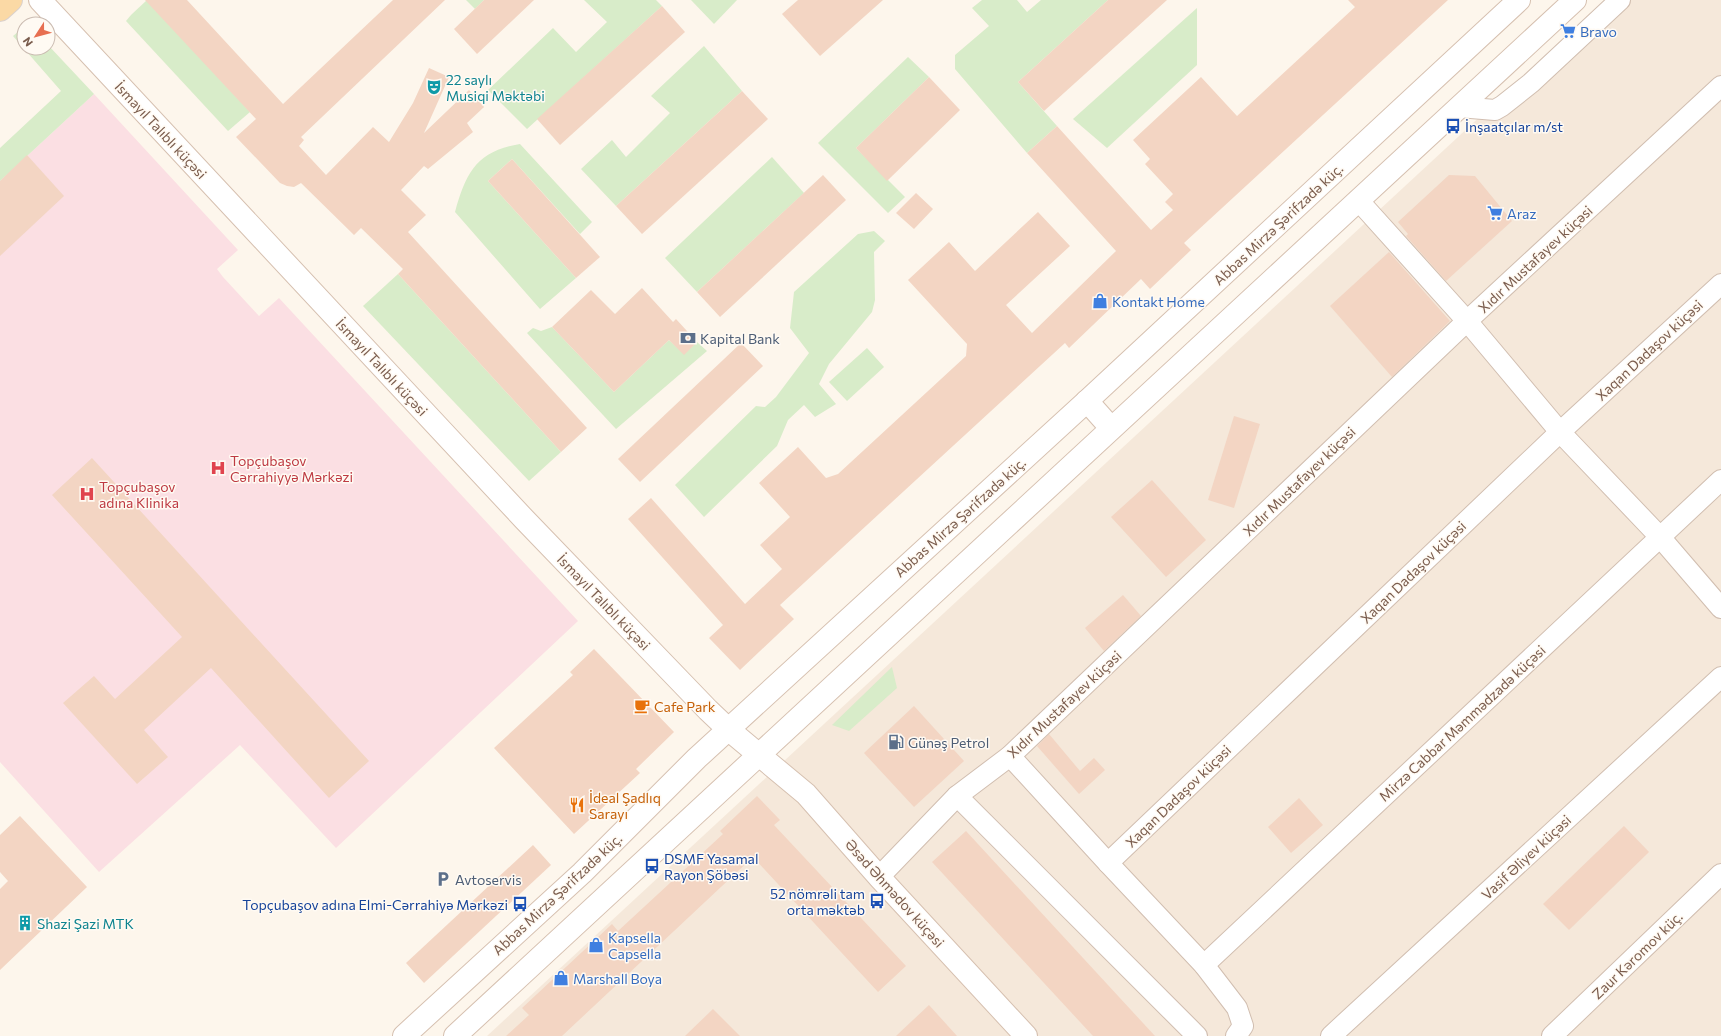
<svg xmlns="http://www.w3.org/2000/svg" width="1721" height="1036" font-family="Commissioner,sans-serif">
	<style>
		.residential { fill: #f5e8da }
		.medical { fill: #fbdfe3 }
		.green { fill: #d8ecc9 }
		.building { fill: #f3d5c3 }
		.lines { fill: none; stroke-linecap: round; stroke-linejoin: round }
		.street-casing { stroke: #d1beb0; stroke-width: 22 }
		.secondary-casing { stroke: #d6c0b0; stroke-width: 24 }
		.primary-casing { stroke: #dad1cd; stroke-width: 24 }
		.street { stroke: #fff; stroke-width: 20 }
		.secondary { stroke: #fff; stroke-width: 22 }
		.primary { stroke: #fbd9a5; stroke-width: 22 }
		.labels { text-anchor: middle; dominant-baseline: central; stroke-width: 3; stroke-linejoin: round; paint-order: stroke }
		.shop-label { font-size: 14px; fill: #366cbe; stroke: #fffaf3; text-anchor: start }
		.culture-label { font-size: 14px; fill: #0d838f; stroke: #fffaf3; text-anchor: start }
		.transit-label { font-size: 14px; fill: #164399; stroke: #fffaf3; text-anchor: start }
		.street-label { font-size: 14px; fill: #7a5c4d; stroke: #fffaf3 }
		.service-label { font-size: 14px; fill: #4e5e75; stroke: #fffaf3; text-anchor: start }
		.health-label { font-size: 14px; fill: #be3a42; stroke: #fffaf3; text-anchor: start }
		.food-label { font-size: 14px; fill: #c56008; stroke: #fffaf3; text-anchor: start }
	</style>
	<rect width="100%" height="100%" fill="#fdf6ec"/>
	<!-- residential -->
	<path class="residential" d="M1606,0H1721V1036H487Z"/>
	<!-- medical -->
	<path class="medical" d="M94,94L238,250L217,269L223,277L259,316L279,298L578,621L336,848L240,745L99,872L0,762V181Z"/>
	<!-- green -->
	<g class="green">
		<path d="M147,0L250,112L228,131L126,21L131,15Z"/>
		<path d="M466,0H484L475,9Z"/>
		<path d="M584,0H656L662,6L527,129L488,90L553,28L576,52L607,22Z"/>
		<path d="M691,0H737L714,24Z"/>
		<path d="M982,0H1017L1027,12L1041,0H1108L1018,82L1057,126L1027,153L955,69V55L989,26L972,8Z"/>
		<path d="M1197,8V65L1107,148L1073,119Z"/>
		<path d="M24,27V48H48V45L94,94L0,181V148L61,91L13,36Z"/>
		<path d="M704,46L742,91L616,206L581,169L612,140L626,157L670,113L651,96Z"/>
		<path d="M908,57L929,77L856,148L905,197L888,213L818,143Z"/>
		<path d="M520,144L592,222L580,234L512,159L488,181L576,278L540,309L455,212C466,172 477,151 520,144Z"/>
		<path d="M772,157L804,193L697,292L665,258Z"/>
		<path d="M874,231L885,241L874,252L875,300L872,312L829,364L819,384L836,404L815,417L804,405L788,420L777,446L704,517L675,485L756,406L765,407L776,397L809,353L790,328L794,292L858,234Z"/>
		<path d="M398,274L561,452L529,481L363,306Z"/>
		<path d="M552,327L614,392L669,340L684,354L697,342L707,351L616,429L527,333L533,328L541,331Z"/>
		<path d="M867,348L884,367L847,401L829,382Z"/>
		<path d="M892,667L897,688L849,731L832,725Z"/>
	</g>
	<!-- building -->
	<g class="building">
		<path d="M145,0H187L283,104L393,0H445L301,137L304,140L299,146L326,175L373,127L389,142L413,103L429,68L449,77L424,133L469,90L484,107L467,123L473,132L428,169L424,166L401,190L426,215L408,232L587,428L561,452L398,274L403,269L361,228L354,235L301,183L294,187L287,186L280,183L236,137L256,119Z"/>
		<path d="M484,0H534L477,54L454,29Z"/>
		<path d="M798,0H883L820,56L782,14Z"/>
		<path d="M1108,0H1167L1044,111L1018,82Z"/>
		<path d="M1348,0H1448L1184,243L1191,250L1150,289L1141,279L1069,348L1065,343L780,605L794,619L740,670L709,638L723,625L628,519L651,498L745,604L782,569L760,545L790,517L759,483L798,447L826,478L838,474L966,356L967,344L908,280L949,242L975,271L1038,212L1070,246L1006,305L1032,333L1116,251L1027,153L1057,126L1151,230L1173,210L1165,202L1173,194L1145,164L1150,159L1133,140L1201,77L1237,116L1355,7Z"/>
		<path d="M662,6L685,32L560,145L537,119Z"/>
		<path d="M929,77L960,110L887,181L856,148Z"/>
		<path d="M742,91L768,119L642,234L616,206Z"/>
		<path d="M27,155L64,196L0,256V181Z"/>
		<path d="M512,159L600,257L576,278L488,181Z"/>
		<path d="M823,175L846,200L720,317L697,292Z"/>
		<path d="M1449,175L1475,176L1512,221L1446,281L1406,236L1408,234L1398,222Z"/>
		<path d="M916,193L933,209L914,229L896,213Z"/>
		<path d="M1389,252L1450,321L1392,377L1330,306Z"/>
		<path d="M642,288L673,322L676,319L697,342L684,355L669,340L614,392L552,327L591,290L615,314Z"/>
		<path d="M741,343L763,366L640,482L618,459Z"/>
		<path d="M1234,416L1260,424L1234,508L1208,500Z"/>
		<path d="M92,458L369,761L329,798L211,668L144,730L168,757L137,784L63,703L94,676L115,699L182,637L52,495Z"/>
		<path d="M1152,480L1206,540L1166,577L1111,517Z"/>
		<path d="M1123,595L1141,616L1104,651L1085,628Z"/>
		<path d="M594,649L674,732L636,769L640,773L574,834L494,748L573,675L570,672Z"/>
		<path d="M914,706L964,761L914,807L864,753Z"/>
		<path d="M1049,734L1080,771L1094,758L1105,770L1079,794L1037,746Z"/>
		<path d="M757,796L780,820L774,825L906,966L878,992L753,857L562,1036H506L529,1015L522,1008L612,924L618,931L723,834L720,831Z"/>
		<path d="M1299,798L1323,825L1291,853L1268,827Z"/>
		<path d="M20,816L87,887L0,970V889L8,881L0,872V835Z"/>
		<path d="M1624,826L1649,852L1569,930L1543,904Z"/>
		<path d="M966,831L1155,1036H1093L932,862Z"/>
		<path d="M533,845L551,865L424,983L406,963Z"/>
		<path d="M929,1005L957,1036H896Z"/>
		<path d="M713,1009L740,1036H685Z"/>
	</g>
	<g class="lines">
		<defs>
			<g id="street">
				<path d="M1459,107L1495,110L1502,106L1531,83L1620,0"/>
				<path d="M1358,200L1467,321L1560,432L1660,537L1721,608"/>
				<path d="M1010,756L1108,863L1204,965L1237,1008L1243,1026L1236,1036"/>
				<path d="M957,796L1197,1036"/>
				<path d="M1108,863L1560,432L1721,284"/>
				<path d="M879,877L957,796L1010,756L1467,321L1721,86"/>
				<path d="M1204,965L1721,480"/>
				<path d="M1331,1036L1721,677"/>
				<path d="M1552,1036L1721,874"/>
			</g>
			<g id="secondary">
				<path d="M40,0L524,519L708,710L728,729L806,794L879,877L1026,1036"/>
				<path d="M1087,401L1111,428"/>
				<path d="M404,1036L582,873L697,758L1087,401L1519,0"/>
				<path d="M455,1036L1575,0"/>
			</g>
			<path id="primary" d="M0,10L11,0"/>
		</defs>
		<!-- street casing -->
		<use href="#street" class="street-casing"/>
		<!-- secondary casing -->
		<use href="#secondary" class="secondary-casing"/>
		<!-- primary casing -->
		<use href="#primary" class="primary-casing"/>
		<!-- street -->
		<use href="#street" class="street"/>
		<!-- secondary -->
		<use href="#secondary" class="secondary"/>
		<!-- primary -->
		<use href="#primary" class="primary"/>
	</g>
	<!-- icons -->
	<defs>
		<symbol id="supermarket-bare" viewBox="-9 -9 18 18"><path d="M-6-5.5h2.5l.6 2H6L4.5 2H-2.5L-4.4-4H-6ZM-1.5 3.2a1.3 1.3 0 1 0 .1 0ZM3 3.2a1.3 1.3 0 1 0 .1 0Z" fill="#3f7fe0" stroke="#fffaf3" stroke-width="2.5" paint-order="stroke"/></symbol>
		<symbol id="theatre-bare" viewBox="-9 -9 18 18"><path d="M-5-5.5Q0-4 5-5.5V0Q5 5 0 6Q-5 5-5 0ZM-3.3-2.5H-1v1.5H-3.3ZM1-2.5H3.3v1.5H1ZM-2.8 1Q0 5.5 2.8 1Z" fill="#0f9aa8" stroke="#fffaf3" stroke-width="2.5" paint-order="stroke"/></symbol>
		<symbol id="bus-bare" viewBox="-9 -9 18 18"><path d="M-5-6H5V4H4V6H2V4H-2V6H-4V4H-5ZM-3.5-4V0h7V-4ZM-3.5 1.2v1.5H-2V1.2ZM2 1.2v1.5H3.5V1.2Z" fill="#1a4fb4" stroke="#fffaf3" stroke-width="2.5" paint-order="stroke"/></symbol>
		<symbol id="shop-bare" viewBox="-9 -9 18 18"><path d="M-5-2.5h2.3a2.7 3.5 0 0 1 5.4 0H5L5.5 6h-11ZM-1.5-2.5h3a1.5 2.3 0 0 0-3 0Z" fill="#3f7fe0" stroke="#fffaf3" stroke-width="2.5" paint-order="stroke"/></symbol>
		<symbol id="bank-bare" viewBox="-9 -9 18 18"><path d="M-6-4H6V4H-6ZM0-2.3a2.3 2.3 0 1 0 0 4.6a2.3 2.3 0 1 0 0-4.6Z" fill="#5c6f8a" stroke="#fffaf3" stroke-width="2.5" paint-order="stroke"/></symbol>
		<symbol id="hospital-bare" viewBox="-9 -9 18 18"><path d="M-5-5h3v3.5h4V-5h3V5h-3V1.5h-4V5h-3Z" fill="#e0444e" stroke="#fffaf3" stroke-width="2.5" paint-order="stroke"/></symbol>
		<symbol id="cafe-bare" viewBox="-9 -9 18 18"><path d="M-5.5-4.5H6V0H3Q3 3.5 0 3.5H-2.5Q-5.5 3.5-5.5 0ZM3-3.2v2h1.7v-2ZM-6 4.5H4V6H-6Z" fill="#e8710a" stroke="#fffaf3" stroke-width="2.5" paint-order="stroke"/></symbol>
		<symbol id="fuel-bare" viewBox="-9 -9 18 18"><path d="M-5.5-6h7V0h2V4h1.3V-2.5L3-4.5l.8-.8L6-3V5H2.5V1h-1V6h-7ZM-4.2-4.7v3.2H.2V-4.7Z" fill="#5c6f8a" stroke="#fffaf3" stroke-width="2.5" paint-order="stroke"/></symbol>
		<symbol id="restaurant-bare" viewBox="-9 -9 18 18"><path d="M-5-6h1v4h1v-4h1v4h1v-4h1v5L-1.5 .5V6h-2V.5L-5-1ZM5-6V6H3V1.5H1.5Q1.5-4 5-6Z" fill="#e8710a" stroke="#fffaf3" stroke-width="2.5" paint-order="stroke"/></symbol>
		<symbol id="parking-bare" viewBox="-9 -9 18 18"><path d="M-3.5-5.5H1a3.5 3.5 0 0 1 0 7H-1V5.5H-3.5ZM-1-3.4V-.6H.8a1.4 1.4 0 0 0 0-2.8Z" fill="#5c6f8a" stroke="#fffaf3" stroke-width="2.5" paint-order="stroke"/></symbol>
		<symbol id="building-bare" viewBox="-9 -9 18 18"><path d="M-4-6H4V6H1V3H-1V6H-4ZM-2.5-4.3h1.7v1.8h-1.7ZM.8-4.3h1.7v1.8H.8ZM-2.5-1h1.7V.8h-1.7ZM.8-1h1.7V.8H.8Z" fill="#0f9aa8" stroke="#fffaf3" stroke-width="2.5" paint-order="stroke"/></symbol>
	</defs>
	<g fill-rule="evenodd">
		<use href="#supermarket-bare" x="1557" y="20" width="22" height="22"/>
		<use href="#theatre-bare" x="423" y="76" width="22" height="22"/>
		<use href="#bus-bare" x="1442" y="115" width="22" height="22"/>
		<use href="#supermarket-bare" x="1484" y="202" width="22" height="22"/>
		<use href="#shop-bare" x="1089" y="290" width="22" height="22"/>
		<use href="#bank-bare" x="677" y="327" width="22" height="22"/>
		<use href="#hospital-bare" x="207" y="457" width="22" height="22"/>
		<use href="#hospital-bare" x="76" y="483" width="22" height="22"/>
		<use href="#cafe-bare" x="631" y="695" width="22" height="22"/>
		<use href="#fuel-bare" x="885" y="731" width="22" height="22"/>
		<use href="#restaurant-bare" x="566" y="794" width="22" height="22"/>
		<use href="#bus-bare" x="641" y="855" width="22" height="22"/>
		<use href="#parking-bare" x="432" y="868" width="22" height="22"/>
		<use href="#bus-bare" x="866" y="890" width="22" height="22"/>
		<use href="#bus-bare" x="509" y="893" width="22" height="22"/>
		<use href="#building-bare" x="14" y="912" width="22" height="22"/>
		<use href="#shop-bare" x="585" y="934" width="22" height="22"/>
		<use href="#shop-bare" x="550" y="967" width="22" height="22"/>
	</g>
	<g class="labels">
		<!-- shop labels -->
		<g class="shop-label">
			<text x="1580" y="31">Bravo</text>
			<text x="1507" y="213">Araz</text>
			<text x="1112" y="301">Kontakt Home</text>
			<text x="608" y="937">Kapsella<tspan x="608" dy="16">Capsella</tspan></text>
			<text x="573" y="978">Marshall Boya</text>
		</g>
		<!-- culture labels -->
		<g class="culture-label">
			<text x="446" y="79">22 saylı<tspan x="446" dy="16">Musiqi Məktəbi</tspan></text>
			<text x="37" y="923">Shazi Şazi MTK</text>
		</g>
		<!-- transit labels -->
		<g class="transit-label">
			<text x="1465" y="126">İnşaatçılar m/st</text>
			<text x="664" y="858">DSMF Yasamal<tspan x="664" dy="16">Rayon Şöbəsi</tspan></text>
			<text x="865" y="893" text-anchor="end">52 nömrəli tam<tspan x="865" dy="16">orta məktəb</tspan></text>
			<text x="508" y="904" text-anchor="end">Topçubaşov adına Elmi-Cərrahiyə Mərkəzi</text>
		</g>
		<!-- street labels -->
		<g class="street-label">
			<text transform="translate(161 130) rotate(47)">İsmayıl Talıblı küçəsi</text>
			<text transform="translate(1278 224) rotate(-43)">Abbas Mirzə Şərifzadə küç.</text>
			<text transform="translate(1535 259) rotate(-43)">Xıdır Mustafayev küçəsi</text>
			<text transform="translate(1649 350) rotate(-43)">Xaqan Dadaşov küçəsi</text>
			<text transform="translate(382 367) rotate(47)">İsmayıl Talıblı küçəsi</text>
			<text transform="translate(1299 481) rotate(-44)">Xıdır Mustafayev küçəsi</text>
			<text transform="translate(960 517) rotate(-42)">Abbas Mirzə Şərifzadə küç.</text>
			<text transform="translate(1413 572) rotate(-44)">Xaqan Dadaşov küçəsi</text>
			<text transform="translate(604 602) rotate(46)">İsmayıl Talıblı küçəsi</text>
			<text transform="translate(1064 704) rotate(-43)">Xıdır Mustafayev küçəsi</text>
			<text transform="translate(1462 723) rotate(-43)">Mirzə Cabbar Məmmədzadə küçəsi</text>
			<text transform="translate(1178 796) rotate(-44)">Xaqan Dadaşov küçəsi</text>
			<text transform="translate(1526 857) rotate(-43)">Vasif Əliyev küçəsi</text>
			<text transform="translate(895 893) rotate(48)">Əsəd Əhmədov küçəsi</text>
			<text transform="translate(557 894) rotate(-43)">Abbas Mirzə Şərifzadə küç.</text>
			<text transform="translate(1637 955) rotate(-44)">Zaur Kəromov küç.</text>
		</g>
		<!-- service labels -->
		<g class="service-label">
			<text x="700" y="338">Kapital Bank</text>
			<text x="908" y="742">Günəş Petrol</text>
			<text x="455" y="879">Avtoservis</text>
		</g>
		<!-- health labels -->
		<g class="health-label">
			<text x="230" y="460">Topçubaşov<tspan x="230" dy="16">Cərrahiyyə Mərkəzi</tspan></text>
			<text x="99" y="486">Topçubaşov<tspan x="99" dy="16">adına Klinika</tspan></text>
		</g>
		<!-- food labels -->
		<g class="food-label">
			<text x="654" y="706">Cafe Park</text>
			<text x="589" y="797">İdeal Şadlıq<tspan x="589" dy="16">Sarayı</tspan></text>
		</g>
	</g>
	<!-- north arrow -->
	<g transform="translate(36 36) rotate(234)"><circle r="19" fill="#fffaf3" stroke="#cabbb1"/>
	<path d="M0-3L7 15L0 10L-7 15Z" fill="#e76f51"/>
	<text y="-6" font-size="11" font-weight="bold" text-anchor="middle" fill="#7a5c4d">N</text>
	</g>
</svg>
